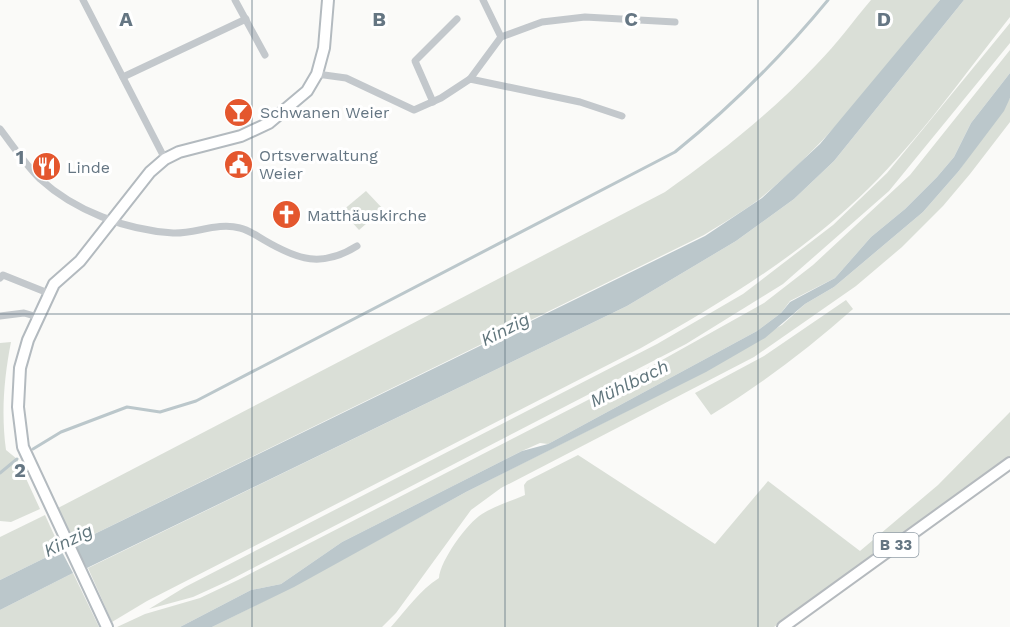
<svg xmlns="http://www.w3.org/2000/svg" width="1010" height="627" font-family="'Work Sans',sans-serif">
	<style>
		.green { fill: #dadfd7 }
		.water { fill: #bbc7cb }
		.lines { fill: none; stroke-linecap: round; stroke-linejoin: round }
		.stream { stroke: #bbc7cb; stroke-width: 3 }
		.secondary-casing { stroke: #b3babf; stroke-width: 14 }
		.primary-casing { stroke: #b5babe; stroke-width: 14 }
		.street { stroke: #c3c8cc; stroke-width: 7 }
		.secondary { stroke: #fff; stroke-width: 10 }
		.primary { stroke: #fff; stroke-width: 10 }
		.grid { fill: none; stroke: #657683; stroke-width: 1.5; stroke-opacity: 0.55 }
		.labels { text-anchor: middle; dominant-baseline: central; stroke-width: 6; stroke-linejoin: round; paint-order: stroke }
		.shield { fill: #fff; stroke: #939fa8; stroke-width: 1.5 }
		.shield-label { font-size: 15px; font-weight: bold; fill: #657683 }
		.poi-label { font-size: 16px; fill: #657683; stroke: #fff; text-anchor: start }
		.water-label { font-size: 18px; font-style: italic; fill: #60757c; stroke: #fff }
		.grid-label { font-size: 20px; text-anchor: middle; font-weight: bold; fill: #657683; stroke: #fff; stroke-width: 6; stroke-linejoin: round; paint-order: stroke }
	</style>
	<rect width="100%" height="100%" fill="#fafaf8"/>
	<!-- green -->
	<g class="green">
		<path d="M871,0H940C885,69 830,141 762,197C744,211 723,223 704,235L74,544L58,508L665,192C719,154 771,113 817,64C837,44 853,21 871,0Z"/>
		<path d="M964,0H1010V17C964,75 921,137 868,189C802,254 722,303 641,348L147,601L112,622L88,568L627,306L736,241L794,199L834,161Z"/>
		<path d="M1010,23V43L889,191L783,284L686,344L228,581L193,597L149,609L185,587L657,344L743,294L833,225L887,173Z"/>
		<path d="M1010,50V73L971,123L954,157L937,177L905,209L871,237L835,278L790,301L781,313L757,331L548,444L540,443L522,451L342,542L281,584L251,590L180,627H117L145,614L200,598L238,580L621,383L764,303L813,265L910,175Z"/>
		<path d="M1010,98V122L970,174L943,206L902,247L856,286L754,357L501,488L471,510L396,613L382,627H212L294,586L466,492L623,413L782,325L805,304L834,287L923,212L958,172Z"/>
		<path d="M366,191L383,209L359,230L342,211Z"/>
		<path d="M846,300L853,309C809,348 762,384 711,415L695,393L764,356Z"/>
		<path d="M11,342C4,378 1,413 6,450L17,459L40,509L11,522L0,521V343Z"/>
		<path d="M1010,412V458L774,627H391C407,609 419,591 439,578C440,561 467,523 482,514C495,506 511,501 525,495L524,485L527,481L578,455L715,544L768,481L860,551L938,485Z"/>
		<path d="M45,515L61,550L0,580V537Z"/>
		<path d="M73,573L99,627H0V610Z"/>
	</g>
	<!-- water -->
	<g class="water">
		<path d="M940,0H964L834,161L794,199L736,241L627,306L87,568L74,544L705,236L762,198L820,144Z"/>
		<path d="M1010,73V98L1004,111L958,172L923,212L834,287L805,304L765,338L706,372L466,492L294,587L212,627H180L251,590L281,584L342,542L522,451L548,444L757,331L781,313L790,302L835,278L871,237L905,209L937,177L954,157L971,123Z"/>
		<path d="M61,550L73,573L0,610V580Z"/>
	</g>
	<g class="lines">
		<!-- stream -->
		<g class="stream">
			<path d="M33,449L61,432L127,407L160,412L196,401L675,152C732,106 782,56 828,0"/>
			<path d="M0,473L17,459"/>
		</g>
		<defs>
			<path id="secondary" d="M107,627L23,447L18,407L20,368L28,340L54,284L80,261L150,172L165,159L179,152L241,136L269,123L307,91L317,74L324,48L328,0"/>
			<path id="primary" d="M783,627L1010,463"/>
		</defs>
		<!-- secondary casing -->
		<use href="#secondary" class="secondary-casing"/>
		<!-- primary casing -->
		<use href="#primary" class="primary-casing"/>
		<!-- street -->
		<g class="street">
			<path d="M83,0L165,159"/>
			<path d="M235,0L265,55"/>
			<path d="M483,0L501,37"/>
			<path d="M317,74L346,78L414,110L441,98L470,79L580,102L622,116"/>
			<path d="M123,77L246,19"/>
			<path d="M470,79L501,37L542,22L585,17L675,22"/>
			<path d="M433,102L415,61L457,19"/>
			<path d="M0,129C13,146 25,164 40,179C75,211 126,230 173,233C195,234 217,222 240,228C249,230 257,236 264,240C298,260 322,268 357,246"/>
			<path d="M0,278L3,275L48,293"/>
			<path d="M0,316L24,313L38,317"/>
		</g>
		<!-- secondary -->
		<use href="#secondary" class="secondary"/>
		<!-- primary -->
		<use href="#primary" class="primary"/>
	</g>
	<!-- grid -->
	<path class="grid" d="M252,0V627M505,0V627M758,0V627M0,314H1010"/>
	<!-- icons -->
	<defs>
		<symbol id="bar-disc" viewBox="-11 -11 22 22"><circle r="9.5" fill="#e4572e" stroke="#fff"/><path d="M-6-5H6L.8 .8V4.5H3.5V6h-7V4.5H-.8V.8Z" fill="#fff"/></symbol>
		<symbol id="civic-disc" viewBox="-11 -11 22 22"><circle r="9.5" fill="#e4572e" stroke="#fff"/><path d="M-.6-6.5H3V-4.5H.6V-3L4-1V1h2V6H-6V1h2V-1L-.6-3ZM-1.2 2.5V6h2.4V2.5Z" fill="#fff"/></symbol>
		<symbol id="restaurant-disc" viewBox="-11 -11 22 22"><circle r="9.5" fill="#e4572e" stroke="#fff"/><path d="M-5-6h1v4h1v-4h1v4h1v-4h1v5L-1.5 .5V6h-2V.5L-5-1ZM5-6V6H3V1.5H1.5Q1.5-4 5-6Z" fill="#fff"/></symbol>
		<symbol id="church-disc" viewBox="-11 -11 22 22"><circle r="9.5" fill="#e4572e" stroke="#fff"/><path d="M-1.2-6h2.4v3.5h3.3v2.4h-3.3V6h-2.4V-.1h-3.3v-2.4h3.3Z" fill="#fff"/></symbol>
	</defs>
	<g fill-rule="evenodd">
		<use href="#bar-disc" x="222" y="96" width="33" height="33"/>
		<use href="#civic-disc" x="222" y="148" width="33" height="33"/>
		<use href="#restaurant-disc" x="30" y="150" width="33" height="33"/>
		<use href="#church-disc" x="270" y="198" width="33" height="33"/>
	</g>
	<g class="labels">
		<!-- shield labels -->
		<rect class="shield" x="873.5" y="533" width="45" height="24" rx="4.5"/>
		<g class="shield-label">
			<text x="896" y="545">B 33</text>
		</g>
		<!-- poi labels -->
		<g class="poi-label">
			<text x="260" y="112">Schwanen Weier</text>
			<text x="259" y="155">Ortsverwaltung<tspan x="259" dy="18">Weier</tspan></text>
			<text x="67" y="167">Linde</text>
			<text x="307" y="215">Matthäuskirche</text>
		</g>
		<!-- water labels -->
		<g class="water-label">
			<text transform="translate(505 329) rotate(-27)">Kinzig</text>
			<text transform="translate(629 383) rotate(-26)">Mühlbach</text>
			<text transform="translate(68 540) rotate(-26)">Kinzig</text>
		</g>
	</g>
	<g class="grid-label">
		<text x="126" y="26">A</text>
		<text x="379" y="26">B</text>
		<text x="631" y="26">C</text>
		<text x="884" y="26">D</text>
		<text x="20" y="164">1</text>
		<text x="20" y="477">2</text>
	</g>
</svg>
